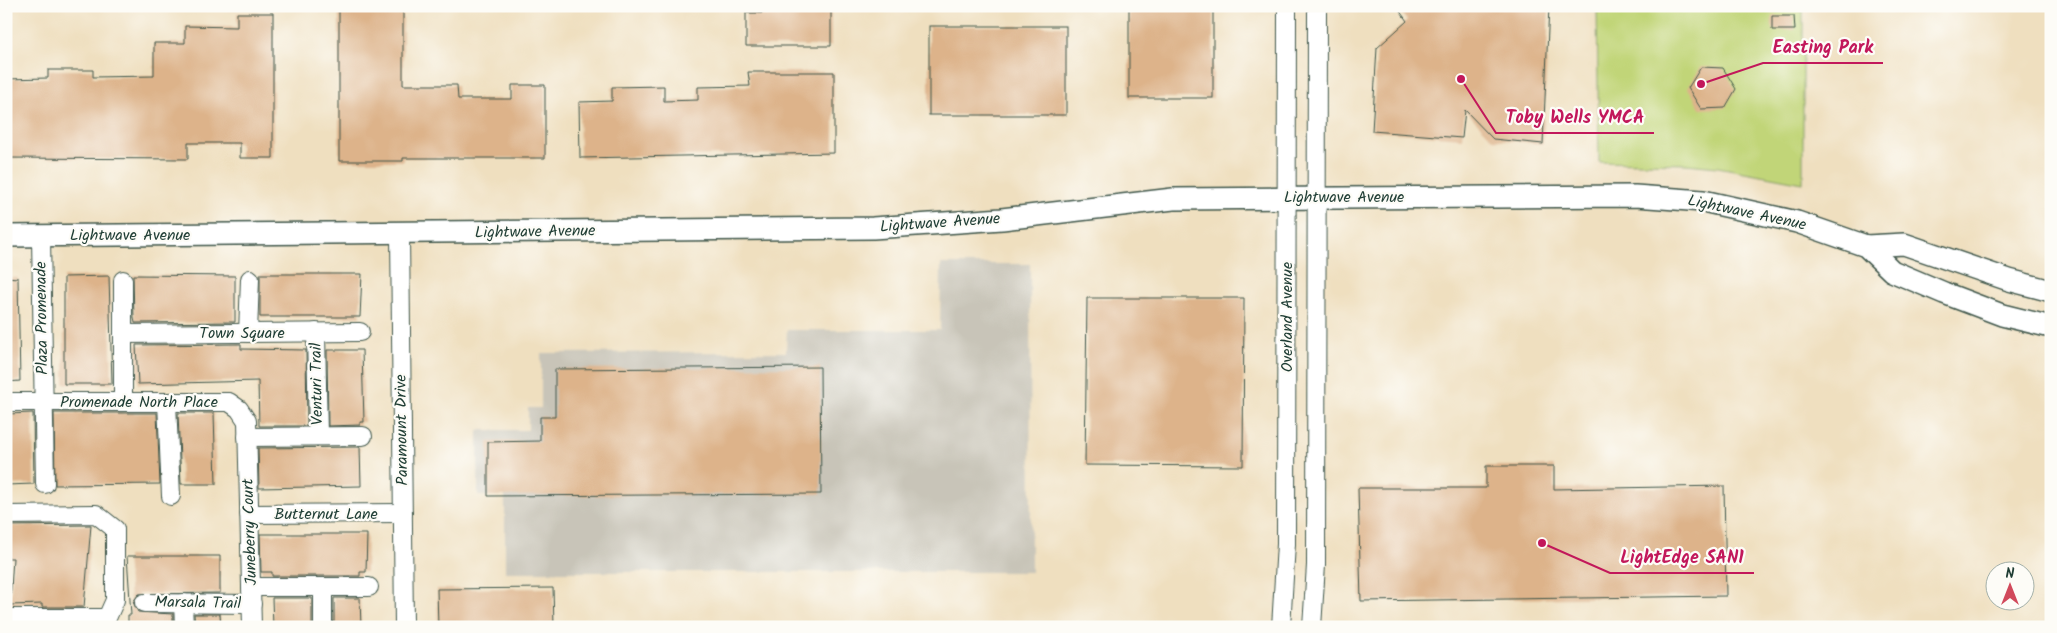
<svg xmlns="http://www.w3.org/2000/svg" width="2057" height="633" font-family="Kalam,sans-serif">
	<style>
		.industrial { fill: #c8c4b8 }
		.green { fill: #c1d578; stroke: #708956 }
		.building { fill: #ddb38a }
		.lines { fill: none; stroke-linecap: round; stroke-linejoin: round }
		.minor-casing { stroke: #3e5549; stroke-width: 20 }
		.major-casing { stroke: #3e5549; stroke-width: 24 }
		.minor { stroke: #fff; stroke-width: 18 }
		.major { stroke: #fff; stroke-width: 21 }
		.labels { text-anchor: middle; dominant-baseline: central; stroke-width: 4.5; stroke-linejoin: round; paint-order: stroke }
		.street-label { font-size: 16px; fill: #1f3d34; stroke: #fdfcf7 }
		.leader { fill: none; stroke: #c2185b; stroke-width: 2 }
		.callout-dot { fill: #c2185b; stroke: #fdfcf7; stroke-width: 2 }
		.callout-label { font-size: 18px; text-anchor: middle; font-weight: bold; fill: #c2185b; stroke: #fdfcf7; stroke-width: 4.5; stroke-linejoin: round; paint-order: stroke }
	</style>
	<rect width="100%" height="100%" fill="#fdfcf7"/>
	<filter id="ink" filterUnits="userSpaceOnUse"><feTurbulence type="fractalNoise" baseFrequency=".02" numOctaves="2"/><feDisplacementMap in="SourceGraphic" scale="10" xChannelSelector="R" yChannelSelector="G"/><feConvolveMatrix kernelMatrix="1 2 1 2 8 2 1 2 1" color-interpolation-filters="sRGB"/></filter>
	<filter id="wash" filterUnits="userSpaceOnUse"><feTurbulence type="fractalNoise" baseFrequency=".0096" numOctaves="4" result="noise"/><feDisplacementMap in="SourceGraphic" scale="20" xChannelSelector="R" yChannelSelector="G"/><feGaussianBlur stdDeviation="1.12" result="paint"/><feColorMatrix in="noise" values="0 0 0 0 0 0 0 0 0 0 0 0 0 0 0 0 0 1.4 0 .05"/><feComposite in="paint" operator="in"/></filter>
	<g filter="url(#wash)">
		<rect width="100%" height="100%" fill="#efdfbf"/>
		<!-- industrial -->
		<path class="industrial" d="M941,264H1030L1031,572H505V496H478V430H528V408H541V353L786,352L787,330H940Z"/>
		<!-- green -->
		<path class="green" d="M1597,6H1803V183L1718,167L1686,164L1599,162Z"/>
		<g id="blocks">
			<!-- building -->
			<g class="building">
				<path d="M339,6H403V85H457L458,99H512V85H545V158H403V161H339Z"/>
				<path d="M762,6H831V46H746V13H762Z"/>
				<rect x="1129" y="6" width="84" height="92"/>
				<path d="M1396,6H1549L1543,144L1493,139L1465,110L1462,138L1372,131L1377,48L1407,21Z"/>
				<path d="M237,13H273V158H240V143H188V159L6,158V79L48,78V70H93V77L154,76V43H185V26L237,27Z"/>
				<path d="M1772,16H1794L1795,30H1772Z"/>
				<rect x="929" y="26" width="137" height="89"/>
				<path d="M1701,67L1723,68L1736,89L1725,108L1701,109L1688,88Z"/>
				<path d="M748,72H834V153L580,158L579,102L612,101V87L664,86V101L698,100V87L750,86Z"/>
				<path d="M260,274H362L360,317H260Z"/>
				<path d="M133,275L235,276V322L135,323L134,318Z"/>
				<path d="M109,276L112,384H64V277Z"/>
				<path d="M6,277L18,278L20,381L6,382Z"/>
				<path d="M1087,298H1244L1243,466L1085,465Z"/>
				<path d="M241,344V349L306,350L307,426H259L258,381L138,384L136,345Z"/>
				<path d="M327,350H362L364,422H360V425L328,426Z"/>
				<path d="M820,367L821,494L488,496V442L540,441V417H555V369Z"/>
				<path d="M33,413L34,484L6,485V414Z"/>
				<path d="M54,413H157L160,484L55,485Z"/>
				<path d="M178,413H214L216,484H181Z"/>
				<path d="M360,447L361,486L259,488L258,448Z"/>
				<path d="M1486,466H1554V489L1724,486L1726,596L1361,601L1358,488H1486Z"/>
				<path d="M91,525L84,607H42V604L10,605L13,558H6V526Z"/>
				<path d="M260,534H367L366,572H360V576H272V572H261Z"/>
				<path d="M127,556H220V593L139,594L133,602L138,612L173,614V627H128V615H131Z"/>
				<path d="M553,588L554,627H438L437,589Z"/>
				<path d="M272,598H312V627H273Z"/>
				<path d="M334,598H360L361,627H334Z"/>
				<path d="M194,614H220L221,627H195Z"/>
			</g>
		</g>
	</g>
	<g filter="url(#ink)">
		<use href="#blocks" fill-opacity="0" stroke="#3e5549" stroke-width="1"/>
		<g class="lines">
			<defs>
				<g id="minor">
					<path d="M400,233L404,627"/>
					<path d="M41,236L45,484"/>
					<path d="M123,280V402"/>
					<path d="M316,332L318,436"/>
					<path d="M248,333L250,279"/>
					<path d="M123,334L360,332"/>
					<path d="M6,402H229L239,409L247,421L252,627"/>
					<path d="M167,402L171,496"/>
					<path d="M247,437L363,436"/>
					<path d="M249,514L403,513"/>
					<path d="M6,515L96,514L115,529V600L107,618H6"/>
					<path d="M251,587H369"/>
					<path d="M144,603L252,604"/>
					<path d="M183,603L184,627"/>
					<path d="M323,627V587"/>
					<path d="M1281,627L1286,544L1287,6"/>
					<path d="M1312,627L1316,565L1317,6"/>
				</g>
				<g id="major">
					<path d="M6,236L873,228L1002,219L1173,199L1635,196L1703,201L1797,222L1866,246L1892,271L1944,293L2002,315L2051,327"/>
					<path d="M1866,246L1904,244L2009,280L2051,291"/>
				</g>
			</defs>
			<!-- minor casing -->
			<use href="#minor" class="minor-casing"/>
			<!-- major casing -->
			<use href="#major" class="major-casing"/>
			<!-- minor -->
			<use href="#minor" class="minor"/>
			<!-- major -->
			<use href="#major" class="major"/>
		</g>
	</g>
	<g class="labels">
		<!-- street labels -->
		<g class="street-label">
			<text x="1344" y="197">Lightwave Avenue</text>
			<text transform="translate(1747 213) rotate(12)">Lightwave Avenue</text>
			<text transform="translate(940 223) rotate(-4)">Lightwave Avenue</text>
			<text transform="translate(535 232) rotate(-1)">Lightwave Avenue</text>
			<text x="130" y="235">Lightwave Avenue</text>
			<text transform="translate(1287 317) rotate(-90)">Overland Avenue</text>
			<text transform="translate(42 318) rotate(-91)">Plaza Promenade</text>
			<text x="242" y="333">Town Square</text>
			<text transform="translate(317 384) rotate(-91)">Venturi Trail</text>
			<text x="139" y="402">Promenade North Place</text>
			<text transform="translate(402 430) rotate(-91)">Paramount Drive</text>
			<text x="326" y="514">Butternut Lane</text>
			<text transform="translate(250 532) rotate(-92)">Juneberry Court</text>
			<text transform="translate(198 603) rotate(1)">Marsala Trail</text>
		</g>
	</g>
	<!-- callouts -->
	<path class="leader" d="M1701 84L1763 63H1883M1461 79L1496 133H1654M1542 543L1610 573H1754"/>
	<g class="callout-dot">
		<circle cx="1701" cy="84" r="5"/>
		<circle cx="1461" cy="79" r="5"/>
		<circle cx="1542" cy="543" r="5"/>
	</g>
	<g class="callout-label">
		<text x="1823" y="53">Easting Park</text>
		<text x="1575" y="123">Toby Wells YMCA</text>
		<text x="1682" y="563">LightEdge SAN1</text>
	</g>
	<!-- margin -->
	<rect width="2057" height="633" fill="none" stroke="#fdfcf7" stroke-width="25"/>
	<!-- north arrow -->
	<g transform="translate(2010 586)"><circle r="24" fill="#fdfcf7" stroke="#a4b0a9"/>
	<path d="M0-4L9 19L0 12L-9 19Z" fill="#d1495b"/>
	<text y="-8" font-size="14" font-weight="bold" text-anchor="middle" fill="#1f3d34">N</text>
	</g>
</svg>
